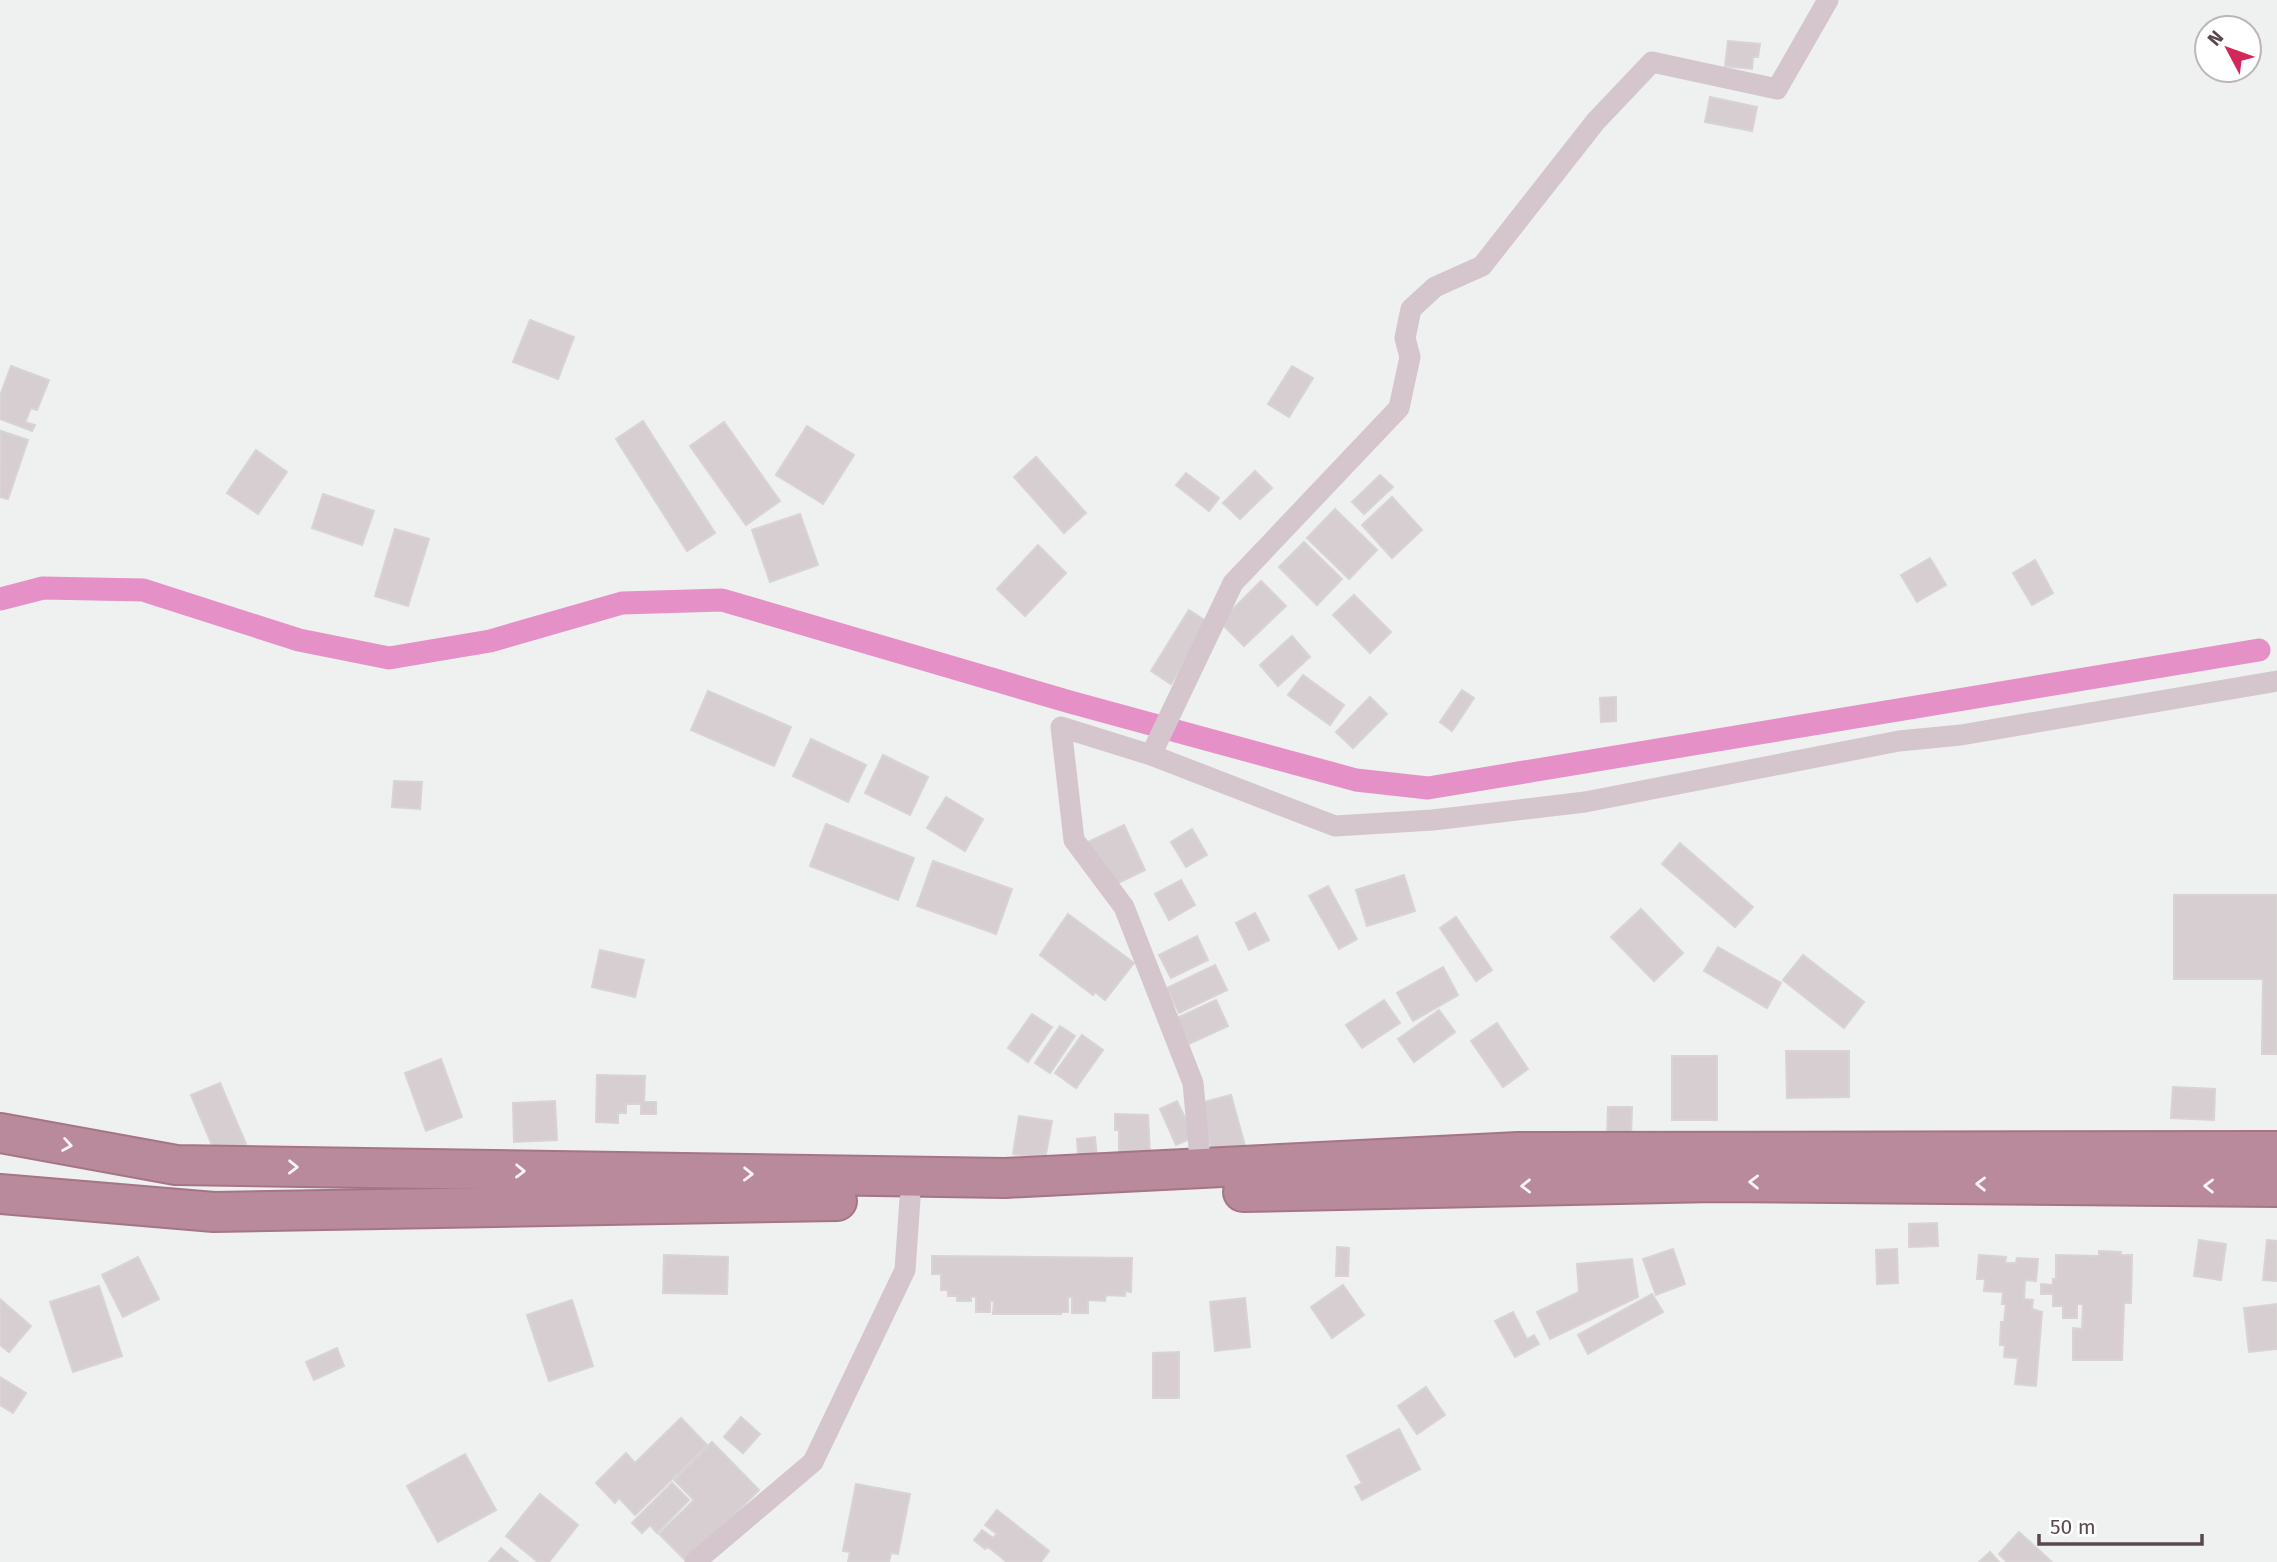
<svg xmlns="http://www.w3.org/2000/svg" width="2277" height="1562" font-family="'Fira Sans',sans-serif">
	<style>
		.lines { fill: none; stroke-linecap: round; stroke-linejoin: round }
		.canal { stroke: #e591c8; stroke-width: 23 }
		.building { fill: #d6ced0; stroke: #d9d3d4; stroke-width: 2 }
		.highway-casing { stroke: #a57586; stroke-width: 42 }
		.street { stroke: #d4c6cc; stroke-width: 21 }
		.highway { stroke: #b98a9b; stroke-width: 38 }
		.oneway { stroke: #f8f3f5 }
	</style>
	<rect width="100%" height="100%" fill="#eef1ef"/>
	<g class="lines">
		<!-- canal -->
		<path class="canal" d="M0,599L43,588L143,590L299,640L389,658L490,641L622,603L722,600L1070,702L1356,780L1428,788L2259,650"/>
	</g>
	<!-- building -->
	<g class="building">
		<path d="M1728,41L1760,44L1758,57H1753L1752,69L1725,66Z"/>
		<path d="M1710,97L1757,107L1752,131L1705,122Z"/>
		<path d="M530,320L574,337L558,379L513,362Z"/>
		<path d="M11,366L49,380L37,410L31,408L25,422L35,425L32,431L0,419V396Z"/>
		<path d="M1292,366L1313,378L1289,417L1268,404Z"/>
		<path d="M643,421L715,533L687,551L616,439Z"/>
		<path d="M724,422L780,501L746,525L690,446Z"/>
		<path d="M807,426L854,455L823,504L776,475Z"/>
		<path d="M1,431L28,440L8,499L0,497Z"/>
		<path d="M256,450L287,472L258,514L227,493Z"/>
		<path d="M1036,457L1086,513L1064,533L1014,477Z"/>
		<path d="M1255,471L1272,488L1240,519L1223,503Z"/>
		<path d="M1186,473L1219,498L1209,511L1176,485Z"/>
		<path d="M1380,475L1393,487L1364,514L1352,502Z"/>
		<path d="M323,494L374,511L362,545L312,528Z"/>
		<path d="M1392,497L1422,530L1392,558L1362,525Z"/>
		<path d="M1335,509L1377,550L1349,579L1307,538Z"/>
		<path d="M800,514L818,565L770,582L752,530Z"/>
		<path d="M395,529L429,539L408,606L375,596Z"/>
		<path d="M1304,542L1342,579L1317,605L1279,567Z"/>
		<path d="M1038,545L1066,573L1025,616L997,589Z"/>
		<path d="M1930,558L1946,585L1917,602L1901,575Z"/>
		<path d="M2035,560L2053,593L2032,605L2013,573Z"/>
		<path d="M1261,581L1286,606L1244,646L1220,622Z"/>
		<path d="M1354,595L1391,632L1370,653L1333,615Z"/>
		<path d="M1189,610L1209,623L1171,684L1151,671Z"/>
		<path d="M1292,636L1310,657L1278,686L1260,665Z"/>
		<path d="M1303,675L1344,705L1330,725L1288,695Z"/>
		<path d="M1462,690L1474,698L1452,731L1440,722Z"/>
		<path d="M708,691L791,727L774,766L691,730Z"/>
		<path d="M1370,697L1387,714L1353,748L1336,732Z"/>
		<path d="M1616,697V721L1601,722L1600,698Z"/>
		<path d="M811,739L866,765L848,802L793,776Z"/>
		<path d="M883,755L928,777L910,815L865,793Z"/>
		<path d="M394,781L422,782L420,809L392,807Z"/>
		<path d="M946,797L983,819L965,851L927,828Z"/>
		<path d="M826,824L914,858L898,900L810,866Z"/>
		<path d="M1124,825L1145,870L1110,887L1088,842Z"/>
		<path d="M1192,829L1207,855L1186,867L1171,842Z"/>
		<path d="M1680,843L1753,907L1735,927L1662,864Z"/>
		<path d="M933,861L1012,889L996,934L917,906Z"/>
		<path d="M1404,875L1415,911L1367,926L1356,890Z"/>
		<path d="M1181,880L1195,905L1169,920L1155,894Z"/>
		<path d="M1328,886L1357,939L1339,949L1309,896Z"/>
		<path d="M2174,895H2277V1054H2262L2263,979H2174Z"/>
		<path d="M1641,909L1683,953L1654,981L1611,937Z"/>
		<path d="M1255,913L1269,940L1249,950L1236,923Z"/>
		<path d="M1068,914L1134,963L1105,1000L1095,992L1093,995L1040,955Z"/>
		<path d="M1456,917L1492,970L1476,981L1440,928Z"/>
		<path d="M1197,936L1208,960L1171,978L1159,955Z"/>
		<path d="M1718,947L1781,983L1767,1008L1704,971Z"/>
		<path d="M600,950L644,960L635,997L592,987Z"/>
		<path d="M1803,955L1864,1002L1844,1028L1783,980Z"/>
		<path d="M1215,965L1227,990L1179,1013L1167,988Z"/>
		<path d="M1443,967L1458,995L1413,1021L1397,993Z"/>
		<path d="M1216,1000L1228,1026L1189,1044L1177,1018Z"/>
		<path d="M1384,1000L1400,1023L1362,1048L1346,1025Z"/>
		<path d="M1439,1010L1455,1032L1414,1062L1398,1039Z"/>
		<path d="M1032,1014L1052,1027L1028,1062L1008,1048Z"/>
		<path d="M1497,1023L1528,1069L1503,1087L1471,1041Z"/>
		<path d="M1060,1026L1075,1036L1050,1073L1035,1063Z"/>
		<path d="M1082,1035L1103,1050L1076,1088L1055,1073Z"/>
		<path d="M1786,1051H1849V1097L1787,1098Z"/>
		<rect x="1672" y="1056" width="45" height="64"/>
		<path d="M441,1059L462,1117L426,1131L405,1073Z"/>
		<path d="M597,1075L645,1076L644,1102H656V1114H641V1104H626V1113H618V1123L596,1122Z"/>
		<path d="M220,1083L246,1144L217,1157L191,1095Z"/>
		<path d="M2173,1087L2215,1089L2214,1120L2171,1118Z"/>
		<path d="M1231,1095L1247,1153L1215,1162L1200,1103Z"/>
		<path d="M555,1101L557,1140L514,1142L513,1103Z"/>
		<path d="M1177,1101L1194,1137L1176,1145L1160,1109Z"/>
		<path d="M1608,1107H1632L1631,1136L1607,1135Z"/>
		<path d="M1115,1114L1148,1115L1150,1154H1119V1130H1115Z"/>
		<path d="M1019,1116L1052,1121L1045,1159L1013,1154Z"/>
		<path d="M1095,1137L1098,1168L1079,1170L1077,1139Z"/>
		<path d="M1937,1223L1938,1246L1909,1247V1224Z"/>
		<path d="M2199,1240L2226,1244L2221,1280L2194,1276Z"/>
		<path d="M2267,1240L2277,1241V1281L2263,1280Z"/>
		<path d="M1337,1247L1349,1248L1348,1276H1336Z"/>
		<path d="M1673,1249L1685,1284L1656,1295L1643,1259Z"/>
		<path d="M1897,1249L1898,1283L1877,1284L1876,1250Z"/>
		<path d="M2099,1251L2121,1252L2120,1255H2132L2131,1303H2124L2122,1360H2073V1328L2082,1329L2083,1304H2077V1318H2063V1306H2053V1294H2041V1284L2053,1285V1279H2056V1255L2099,1256Z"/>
		<path d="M664,1255L728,1257L727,1294L663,1293Z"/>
		<path d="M1979,1255L2006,1257L2005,1263H2016L2017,1258L2038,1259L2036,1281L2025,1280L2024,1299L2033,1300L2032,1309L2042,1312L2036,1386L2015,1384L2018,1358L2004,1357L2005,1345H2000L2001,1322H2004L2006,1304H2002L2003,1292L1984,1291L1985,1279H1977Z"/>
		<path d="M932,1256L1132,1258L1131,1292L1125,1291V1296L1106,1295L1105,1301L1088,1300V1313H1072V1297H1068V1312H1061V1314H993L994,1301H990V1312H976V1297L971,1296V1301H957V1296H948V1290H941V1274H932Z"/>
		<path d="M138,1257L159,1299L123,1317L102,1275Z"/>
		<path d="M1632,1259L1638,1297L1550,1339L1537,1312L1579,1292L1577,1264Z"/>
		<path d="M1343,1285L1364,1315L1332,1338L1311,1307Z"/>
		<path d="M99,1286L122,1356L73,1372L50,1302Z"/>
		<path d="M1652,1294L1663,1312L1588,1354L1578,1335Z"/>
		<path d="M1245,1298L1250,1347L1215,1351L1210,1302Z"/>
		<path d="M0,1299L31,1326L9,1352L0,1345Z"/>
		<path d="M572,1300L593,1366L549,1381L527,1315Z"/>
		<path d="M2277,1304V1349L2249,1352L2244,1308Z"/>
		<path d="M1513,1312L1527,1339L1534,1335L1539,1344L1515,1357L1495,1321Z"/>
		<path d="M337,1348L344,1366L314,1380L306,1362Z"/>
		<path d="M1179,1352V1398H1153V1353Z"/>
		<path d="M0,1377L26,1393L13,1413L0,1405Z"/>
		<path d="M1426,1387L1445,1415L1417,1434L1398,1406Z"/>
		<path d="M741,1417L760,1434L743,1453L724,1437Z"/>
		<path d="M681,1418L707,1445L635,1515L619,1498L615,1503L596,1483L626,1453L635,1463Z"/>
		<path d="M1399,1429L1420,1469L1362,1500L1355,1487L1362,1483L1347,1456Z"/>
		<path d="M712,1442L759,1490L687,1562L659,1534L694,1500L674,1480Z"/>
		<path d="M465,1454L496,1510L438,1542L407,1486Z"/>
		<path d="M672,1483L689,1500L657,1533L650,1525L642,1533L632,1523Z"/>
		<path d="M856,1484L910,1494L898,1554L891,1553L889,1562H848L850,1552L843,1551Z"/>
		<path d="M540,1494L578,1525L549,1562H538L506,1536Z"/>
		<path d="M997,1510L1049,1551L1041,1562H1007L988,1547L985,1549L974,1540L982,1530L993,1538L997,1534L985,1525Z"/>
		<path d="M2019,1532L2052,1562H2007L1999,1554Z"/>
		<path d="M501,1548L518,1562H489Z"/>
		<path d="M1990,1552L1999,1562H1979Z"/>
	</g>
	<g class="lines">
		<defs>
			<g id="highway">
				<path d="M0,1133L176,1165L1005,1178L1518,1152L2277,1151"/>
				<path d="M1243,1192L1715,1182L2277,1187"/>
				<path d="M0,1194L214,1212L837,1201"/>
			</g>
		</defs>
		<!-- highway casing -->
		<use href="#highway" class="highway-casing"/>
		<!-- street -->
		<g class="street">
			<path d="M1151,755L1233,583L1399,408L1410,357L1405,338L1411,309L1435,287L1482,266L1596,121L1652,62L1777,89L1828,0"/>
			<path d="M1201,1169L1193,1083L1124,907L1074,840L1061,727L1151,755L1335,826L1433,820L1585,802L1899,741L1961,735L2277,681"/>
			<path d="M695,1562L813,1462L905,1270L910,1199"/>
		</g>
		<!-- highway -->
		<use href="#highway" class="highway"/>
	</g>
	<!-- one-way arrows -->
	<defs><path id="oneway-chevron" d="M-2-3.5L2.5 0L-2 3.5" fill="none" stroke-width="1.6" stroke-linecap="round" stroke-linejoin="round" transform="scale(1.75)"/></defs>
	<g class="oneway">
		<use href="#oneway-chevron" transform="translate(67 1145) rotate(10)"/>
		<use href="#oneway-chevron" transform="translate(293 1167) rotate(1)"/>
		<use href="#oneway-chevron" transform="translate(520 1171) rotate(1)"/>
		<use href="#oneway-chevron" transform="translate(748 1174) rotate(1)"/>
		<use href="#oneway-chevron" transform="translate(1754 1182) rotate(-179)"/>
		<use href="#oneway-chevron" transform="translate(1981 1184) rotate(-179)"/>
		<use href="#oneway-chevron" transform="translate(1526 1186) rotate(179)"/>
		<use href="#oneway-chevron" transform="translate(2209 1186) rotate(-179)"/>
	</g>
	<!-- north arrow -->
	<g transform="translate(2228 49) rotate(311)"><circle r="33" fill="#ffffff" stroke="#bdb6b9" stroke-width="2"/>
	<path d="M0-5L12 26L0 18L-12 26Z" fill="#d2275b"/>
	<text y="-10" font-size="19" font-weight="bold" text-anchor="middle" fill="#5a484f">N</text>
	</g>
	<!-- scale -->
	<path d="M2039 1534v10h163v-10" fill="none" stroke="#5a484f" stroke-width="3.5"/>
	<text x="2050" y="1534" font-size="21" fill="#5a484f" stroke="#ffffff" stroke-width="5" paint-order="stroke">50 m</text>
</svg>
